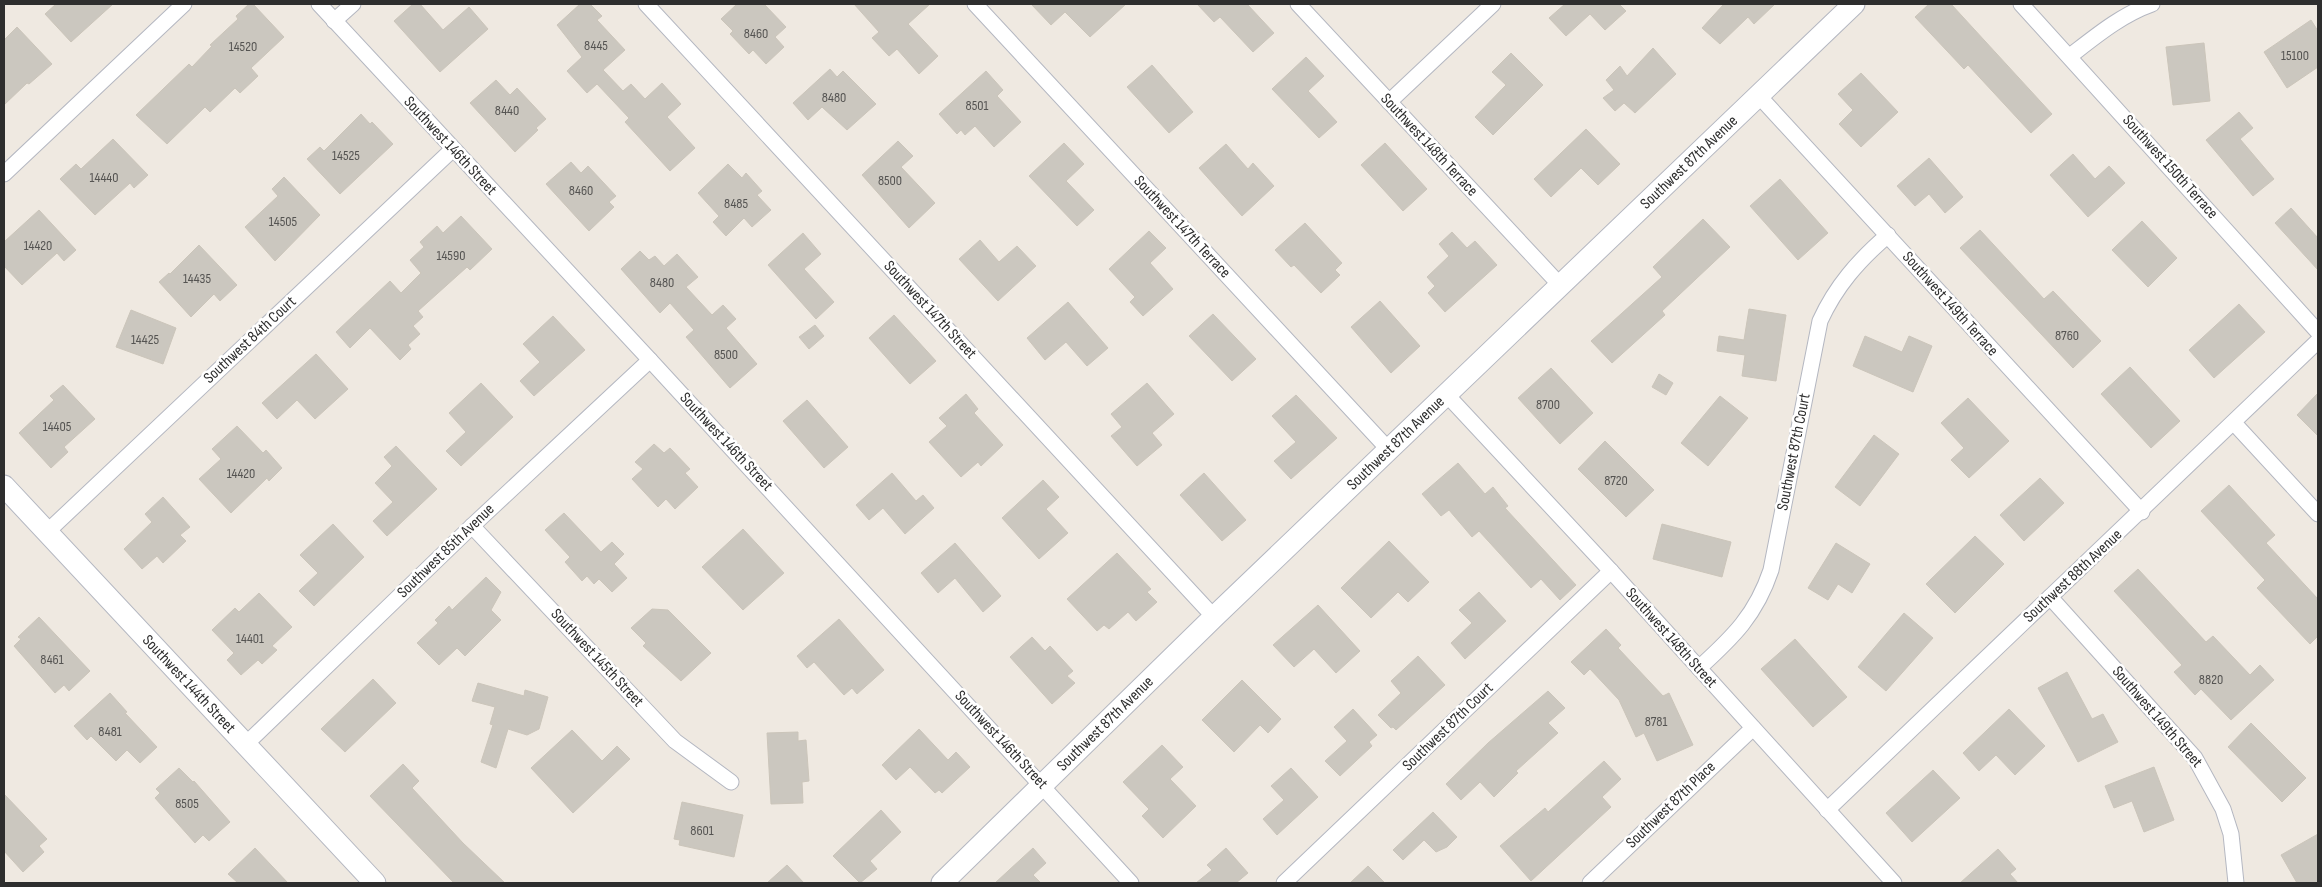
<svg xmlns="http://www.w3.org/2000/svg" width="2322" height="887" font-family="'Sofia Sans Condensed',sans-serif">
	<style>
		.building { fill: #cbc7bf; stroke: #cbc5ba }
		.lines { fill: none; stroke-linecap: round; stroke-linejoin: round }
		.street-casing { stroke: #b4b7c1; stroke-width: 17 }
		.secondary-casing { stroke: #b4b7c1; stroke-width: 23 }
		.street { stroke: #fff; stroke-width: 15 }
		.secondary { stroke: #fff; stroke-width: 21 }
		.labels { text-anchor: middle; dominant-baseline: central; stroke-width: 5; stroke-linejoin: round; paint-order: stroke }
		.number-label { font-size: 14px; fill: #555452 }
		.street-label { font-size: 16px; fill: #2e2e2e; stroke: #fff }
	</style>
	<rect width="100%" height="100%" fill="#efe9e1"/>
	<!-- building -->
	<g class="building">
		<path d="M56,4H113L71,42L45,14Z"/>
		<path d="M249,4H253L284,37L251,68L258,76L240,93L235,88L210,112L205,107L167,144L136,115L189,64L192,67L212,46L210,45L238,19L236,16Z"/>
		<path d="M413,4H420L443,30L469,7L488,29L440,72L394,21Z"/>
		<path d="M580,4H590L602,16L597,20L625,50L603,70L623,91L631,84L645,99L662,83L681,104L667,117L695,148L670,171L625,122L629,118L597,84L587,93L567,71L582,57L557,25Z"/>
		<path d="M737,4H764L786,27L775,37L784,47L766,64L753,50L749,54L730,34L733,31L721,19Z"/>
		<path d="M854,4H930L908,24L938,56L919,74L897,49L889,56L872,38L879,32Z"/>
		<path d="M1031,4H1126L1090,37L1065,12L1051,25Z"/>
		<path d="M1197,4H1247L1274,33L1253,52L1220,17L1214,22Z"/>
		<path d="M1565,4H1619L1626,11L1605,30L1590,14L1566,36L1549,18Z"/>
		<path d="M1724,4H1775L1754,24L1748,17L1720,44L1702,28Z"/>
		<path d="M1929,4H1951L2052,114L2031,133L1968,65L1964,69L1915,17Z"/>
		<path d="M2311,20L2318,31V67L2287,88L2264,52Z"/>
		<path d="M17,27L52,64L29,84L27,83L4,105V40Z"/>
		<path d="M2204,43L2210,101L2173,105L2166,47Z"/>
		<path d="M1653,48L1676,74L1635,113L1624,103L1615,111L1603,98L1614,90L1606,80L1620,66L1627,76Z"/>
		<path d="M1511,53L1543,85L1493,135L1475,117L1506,85L1492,72Z"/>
		<path d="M1306,57L1324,76L1308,91L1337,122L1319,138L1272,89Z"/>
		<path d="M1152,65L1193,112L1169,133L1127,87Z"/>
		<path d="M830,69L837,77L843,71L876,104L847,130L822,107L808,120L793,103Z"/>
		<path d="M986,71L1003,90L997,96L1021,122L994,147L975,126L965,135L961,130L957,134L939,114Z"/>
		<path d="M1861,73L1898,112L1861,147L1839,124L1853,110L1838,94Z"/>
		<path d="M496,80L510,95L517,88L546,119L536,128L538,130L515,152L470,103Z"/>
		<path d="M2239,112L2253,128L2240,139L2274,179L2253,196L2206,140Z"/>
		<path d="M361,114L370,124L372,122L393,144L340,194L307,159L320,147L324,151Z"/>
		<path d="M1586,129L1620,164L1598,185L1581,168L1551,197L1534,179Z"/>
		<path d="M113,139L148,175L134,188L130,183L95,215L60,179L76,164L81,169Z"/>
		<path d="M898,141L913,156L901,167L935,203L909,228L862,175Z"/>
		<path d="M1064,143L1084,164L1066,181L1094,210L1077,226L1029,176Z"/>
		<path d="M1385,143L1427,189L1403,211L1361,165Z"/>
		<path d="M1226,144L1248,169L1253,163L1274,186L1242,216L1199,168Z"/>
		<path d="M2073,154L2095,179L2109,166L2125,183L2088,217L2050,175Z"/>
		<path d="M1929,158L1963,197L1945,213L1929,194L1915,206L1897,186Z"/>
		<path d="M571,162L581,173L588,166L616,196L609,202L614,207L589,231L546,184Z"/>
		<path d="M728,164L742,178L746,173L762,191L757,195L771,210L752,227L744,218L726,236L713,222L719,216L698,193Z"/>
		<path d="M284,177L320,215L275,261L245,227L278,196L272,189Z"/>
		<path d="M1780,179L1828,233L1798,260L1750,206Z"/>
		<path d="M2291,208L2318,238V270L2275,223Z"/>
		<path d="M39,210L76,250L64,261L57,253L22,285L4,266V242Z"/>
		<path d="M461,216L492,249L470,270L467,267L418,311L423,317L413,326L420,334L408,345L411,349L400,360L370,328L350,348L336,332L390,281L401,293L421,273L410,260L424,247L420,242L437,226L443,233Z"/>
		<path d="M1703,219L1730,247L1662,311L1665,315L1612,363L1591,341L1662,277L1653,267Z"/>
		<path d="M2142,221L2177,258L2148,287L2112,250Z"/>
		<path d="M1305,223L1342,263L1335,270L1340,275L1321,293L1294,265L1291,267L1275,250Z"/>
		<path d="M1980,230L2044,299L2053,291L2101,341L2073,368L1960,248Z"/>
		<path d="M1149,231L1166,248L1150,263L1173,289L1143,316L1130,302L1135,297L1109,269Z"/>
		<path d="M1452,232L1467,248L1475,241L1497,265L1445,312L1428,293L1435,286L1427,277L1449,256L1439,244Z"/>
		<path d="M803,233L821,254L804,269L834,302L816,319L768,265Z"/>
		<path d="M980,240L999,262L1017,246L1036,266L998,301L959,259Z"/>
		<path d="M199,245L237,285L220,301L214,294L191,317L159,282L169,273L170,274Z"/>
		<path d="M640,251L649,260L655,256L664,266L677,254L698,277L686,287L712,315L723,305L736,319L726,328L757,364L730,388L686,337L694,330L670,303L660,313L621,269Z"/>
		<path d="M1380,301L1420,346L1391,373L1351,327Z"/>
		<path d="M1068,302L1108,348L1087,366L1066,342L1045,360L1027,338Z"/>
		<path d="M2239,304L2265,332L2214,378L2189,350Z"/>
		<path d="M1749,309L1786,315L1776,381L1742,376L1745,355L1717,351L1719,336L1744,340Z"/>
		<path d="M131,310L176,328L163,364L116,347Z"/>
		<path d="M1213,314L1256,359L1232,381L1189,336Z"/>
		<path d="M894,315L936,361L910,384L869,338Z"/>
		<path d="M553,316L585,350L534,396L520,381L540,362L523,344Z"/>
		<path d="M815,325L824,336L809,349L799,337Z"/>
		<path d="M1865,336L1902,352L1909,336L1932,346L1913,392L1853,366Z"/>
		<path d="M316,354L348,389L315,419L297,400L277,419L262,403Z"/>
		<path d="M2130,367L2180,421L2151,448L2101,394Z"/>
		<path d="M1551,368L1593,413L1560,444L1518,398Z"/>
		<path d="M1659,374L1673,383L1666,395L1652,387Z"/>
		<path d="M481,383L513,417L461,466L446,451L466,432L449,413Z"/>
		<path d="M1147,383L1174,414L1152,433L1162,445L1137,466L1111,436L1122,427L1111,414Z"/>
		<path d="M63,385L95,419L64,447L68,452L51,468L19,433L54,400L50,396Z"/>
		<path d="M2318,393V436L2297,415Z"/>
		<path d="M966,394L978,409L974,413L1003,445L981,466L978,462L961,477L929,442L947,426L939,418Z"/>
		<path d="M1296,395L1337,438L1291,479L1274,461L1296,442L1272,416Z"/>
		<path d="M1720,396L1748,418L1708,466L1681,443Z"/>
		<path d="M1968,398L2009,441L1969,478L1951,460L1964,448L1941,423Z"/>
		<path d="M807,400L848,447L824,468L783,421Z"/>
		<path d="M237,426L263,453L266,450L282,468L269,481L267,478L231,513L199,479L221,459L212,449Z"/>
		<path d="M1874,435L1899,454L1860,506L1835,487Z"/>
		<path d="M1605,441L1654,490L1626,517L1578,469Z"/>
		<path d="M654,444L664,453L670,448L690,469L685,473L698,487L675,509L666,499L658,507L632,479L643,469L635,462Z"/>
		<path d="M396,446L437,489L387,536L373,521L393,502L375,483L392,466L384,457Z"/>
		<path d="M1458,463L1485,494L1493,487L1508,506L1505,508L1576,585L1560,600L1541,579L1531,588L1479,531L1472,537L1449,510L1441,516L1422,494Z"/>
		<path d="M892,473L916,501L923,495L934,508L905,534L883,508L869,520L856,505Z"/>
		<path d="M1204,473L1246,520L1222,541L1180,495Z"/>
		<path d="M2040,478L2064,503L2024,541L2000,515Z"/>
		<path d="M1043,480L1059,497L1046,509L1068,533L1039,559L1002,518Z"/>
		<path d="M2229,485L2275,535L2266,543L2318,599V636L2310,644L2257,588L2265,580L2201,511Z"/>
		<path d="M163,497L190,527L180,535L186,541L163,563L157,556L142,569L124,549L152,522L145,514Z"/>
		<path d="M564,513L601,552L612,542L624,554L614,564L627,578L612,592L599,579L594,584L587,576L582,581L565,562L570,557L545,530Z"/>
		<path d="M333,524L364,557L314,606L299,591L318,573L300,555Z"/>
		<path d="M1662,524L1731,542L1722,577L1653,559Z"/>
		<path d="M743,529L784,573L743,610L702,567Z"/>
		<path d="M1975,536L2004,564L1955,613L1926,584Z"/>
		<path d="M1389,541L1429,582L1408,602L1398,592L1371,618L1341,588Z"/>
		<path d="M955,543L1001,596L983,612L955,578L938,593L921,573Z"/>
		<path d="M1836,543L1870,564L1852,593L1838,584L1828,600L1808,588Z"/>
		<path d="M1117,553L1151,589L1147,592L1157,602L1136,621L1128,612L1109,629L1104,625L1097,631L1067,599Z"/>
		<path d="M2138,569L2206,642L2213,636L2250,675L2260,665L2274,680L2231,720L2201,689L2195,695L2174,672L2182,665L2114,591Z"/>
		<path d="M486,577L501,592L491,610L501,620L465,656L457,648L439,665L417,643L438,623L435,620L449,606L452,610Z"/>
		<path d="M1479,592L1506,621L1465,659L1451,643L1472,623L1459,610Z"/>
		<path d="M259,593L292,627L272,646L277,650L262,664L258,660L241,675L227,660L234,653L212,630L235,608L239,612Z"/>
		<path d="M1318,605L1360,651L1336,673L1314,649L1294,667L1273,645Z"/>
		<path d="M652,609L668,610L711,653L681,681L643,646L646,643L631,628Z"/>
		<path d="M1904,613L1933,638L1886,691L1858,667Z"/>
		<path d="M39,617L90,671L69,691L64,685L55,693L14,646L21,639L18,637Z"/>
		<path d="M839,619L884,670L857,694L852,688L844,695L814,662L807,668L797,656Z"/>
		<path d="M1606,629L1621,645L1618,648L1663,696L1669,693L1693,745L1657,761L1644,733L1636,737L1619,700L1590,669L1584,675L1571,662Z"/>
		<path d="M1032,637L1045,651L1050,646L1073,671L1067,676L1075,683L1052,704L1010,657Z"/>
		<path d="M1795,639L1847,697L1813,727L1761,669Z"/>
		<path d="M1418,656L1445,685L1396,730L1393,727L1391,728L1378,715L1401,693L1391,681Z"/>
		<path d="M2067,672L2092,719L2103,714L2118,742L2078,762L2038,688Z"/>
		<path d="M373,679L396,703L345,752L321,729Z"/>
		<path d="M1242,680L1281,719L1268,733L1260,725L1234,752L1202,720Z"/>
		<path d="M478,683L524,696L525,690L548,697L539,729L527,735L508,729L496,768L481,762L493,725L490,724L495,707L472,701Z"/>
		<path d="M1548,691L1565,708L1548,723L1558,733L1516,771L1518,773L1494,797L1480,782L1461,800L1446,784L1488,743Z"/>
		<path d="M110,693L127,712L125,713L157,747L140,763L127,750L116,761L91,736L87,740L74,726Z"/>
		<path d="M1353,709L1377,735L1369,742L1372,746L1340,776L1325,761L1347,741L1334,727Z"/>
		<path d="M2009,709L2045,746L2015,775L1996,755L1979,771L1963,753Z"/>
		<path d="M2251,723L2306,778L2282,802L2228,747Z"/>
		<path d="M919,729L948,760L956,752L970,767L942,793L939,790L935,793L910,767L896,780L882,765Z"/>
		<path d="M572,730L602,761L617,746L630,759L573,813L531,768Z"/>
		<path d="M798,732V741L806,740L809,781L802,782L803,803L771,804L767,733Z"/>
		<path d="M1162,745L1183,767L1170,779L1196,806L1163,838L1142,816L1149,809L1123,782Z"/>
		<path d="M1604,761L1621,779L1602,797L1611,807L1531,881L1500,846L1545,808L1548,812Z"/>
		<path d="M403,764L419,781L412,788L463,843L505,883H454L370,796Z"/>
		<path d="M2154,767L2174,820L2144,832L2132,801L2114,808L2105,786Z"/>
		<path d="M179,768L193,782L194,781L230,822L209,841L203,835L195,843L155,798L160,793L156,789Z"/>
		<path d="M1291,768L1318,797L1277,835L1263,819L1284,800L1271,786Z"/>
		<path d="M1933,770L1960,798L1912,842L1886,813Z"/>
		<path d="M4,794L47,839L39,846L44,852L23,872L4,851Z"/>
		<path d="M682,802L743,815L734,857L679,845L680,840L674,839Z"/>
		<path d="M881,810L901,832L870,861L877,869L860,883L833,856Z"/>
		<path d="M1433,812L1457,837L1447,847L1436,852L1424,840L1403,860L1393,850Z"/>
		<path d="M2318,834V883H2297L2281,855Z"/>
		<path d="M255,848L288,883H238L228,874Z"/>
		<path d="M1033,848L1046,863L1033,875L1041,883H995Z"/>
		<path d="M1226,848L1248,873L1236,883H1196L1212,870L1207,865Z"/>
		<path d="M1998,849L2016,869L2010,874L2018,883H1960Z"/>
		<path d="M787,865L804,883H767Z"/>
		<path d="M1368,866L1385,883H1350Z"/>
	</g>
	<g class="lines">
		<defs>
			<g id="street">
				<path d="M319,4L650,360L1131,883"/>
				<path d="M646,4L1214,617"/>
				<path d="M975,4L1389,450"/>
				<path d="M1298,4L1560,285"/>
				<path d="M2021,4L2318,332"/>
				<path d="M334,21L353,4"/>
				<path d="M2070,56C2096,36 2121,15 2152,4"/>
				<path d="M1758,95L2142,512"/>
				<path d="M1389,102L1493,4"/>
				<path d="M4,174L184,4"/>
				<path d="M1446,394L1611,571L1894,883"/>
				<path d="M2234,423L2318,514"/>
				<path d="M472,526L675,741L731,782"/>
				<path d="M47,532L453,149"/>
				<path d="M2050,597L2195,758L2223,809L2231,834L2236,883"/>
				<path d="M1699,668C1733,637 1756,615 1771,570L1820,321C1836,286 1858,261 1888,235"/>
				<path d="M245,745L472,526L650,360"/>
				<path d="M1827,810L2318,341"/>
				<path d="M1284,883L1611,571"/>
				<path d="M1590,883L1753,728"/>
			</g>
			<g id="secondary">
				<path id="s1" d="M4,486L375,883"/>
				<path id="s2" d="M942,883L1214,617L1854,4"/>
			</g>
		</defs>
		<!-- street casing -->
		<use href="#street" class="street-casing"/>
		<!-- secondary casing -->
		<use href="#secondary" class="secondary-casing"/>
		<!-- street -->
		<use href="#street" class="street"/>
		<!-- secondary -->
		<use href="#secondary" class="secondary"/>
	</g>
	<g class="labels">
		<!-- number labels -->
		<g class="number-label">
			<text x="756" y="33">8460</text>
			<text x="596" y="45">8445</text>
			<text x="243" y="46">14520</text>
			<text x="2295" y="55">15100</text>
			<text x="834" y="97">8480</text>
			<text x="977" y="105">8501</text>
			<text x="507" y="110">8440</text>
			<text x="346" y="155">14525</text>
			<text x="104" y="177">14440</text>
			<text x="890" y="180">8500</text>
			<text x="581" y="190">8460</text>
			<text x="736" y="203">8485</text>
			<text x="283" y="221">14505</text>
			<text x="38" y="245">14420</text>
			<text x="451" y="255">14590</text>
			<text x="197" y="278">14435</text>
			<text x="662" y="282">8480</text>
			<text x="2067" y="335">8760</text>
			<text x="145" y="339">14425</text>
			<text x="726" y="354">8500</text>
			<text x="1548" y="404">8700</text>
			<text x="57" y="426">14405</text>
			<text x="241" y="473">14420</text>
			<text x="1616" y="480">8720</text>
			<text x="250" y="638">14401</text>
			<text x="52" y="659">8461</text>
			<text x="2211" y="679">8820</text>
			<text x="1656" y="721">8781</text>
			<text x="110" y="731">8481</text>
			<text x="187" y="803">8505</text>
			<text x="702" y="830">8601</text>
		</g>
		<!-- street labels -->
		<g class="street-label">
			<text transform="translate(1429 145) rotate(47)">Southwest 148th Terrace</text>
			<text transform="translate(450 146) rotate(47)">Southwest 146th Street</text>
			<text stroke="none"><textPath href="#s2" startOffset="1038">Southwest 87th Avenue</textPath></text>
			<text transform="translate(2170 167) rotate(48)">Southwest 150th Terrace</text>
			<text transform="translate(1182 227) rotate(47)">Southwest 147th Terrace</text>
			<text transform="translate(1950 304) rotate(48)">Southwest 149th Terrace</text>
			<text transform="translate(930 310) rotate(47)">Southwest 147th Street</text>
			<text transform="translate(250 340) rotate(-43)">Southwest 84th Court</text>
			<text transform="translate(726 442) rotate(47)">Southwest 146th Street</text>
			<text stroke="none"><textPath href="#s2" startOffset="632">Southwest 87th Avenue</textPath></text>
			<text transform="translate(1794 452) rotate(-79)">Southwest 87th Court</text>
			<text transform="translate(446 551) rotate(-44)">Southwest 85th Avenue</text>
			<text transform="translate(2073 576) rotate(-43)">Southwest 88th Avenue</text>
			<text transform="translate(1671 638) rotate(48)">Southwest 148th Street</text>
			<text transform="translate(597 658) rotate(47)">Southwest 145th Street</text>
			<text stroke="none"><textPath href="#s1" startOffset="271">Southwest 144th Street</textPath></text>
			<text transform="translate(2157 717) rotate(49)">Southwest 149th Street</text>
			<text stroke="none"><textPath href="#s2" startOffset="228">Southwest 87th Avenue</textPath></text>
			<text transform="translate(1448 727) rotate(-44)">Southwest 87th Court</text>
			<text transform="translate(1001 740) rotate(47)">Southwest 146th Street</text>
			<text transform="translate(1671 805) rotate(-44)">Southwest 87th Place</text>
		</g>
	</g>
	<!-- border -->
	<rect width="2322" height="887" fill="none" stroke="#2e2e2e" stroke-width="10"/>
</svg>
